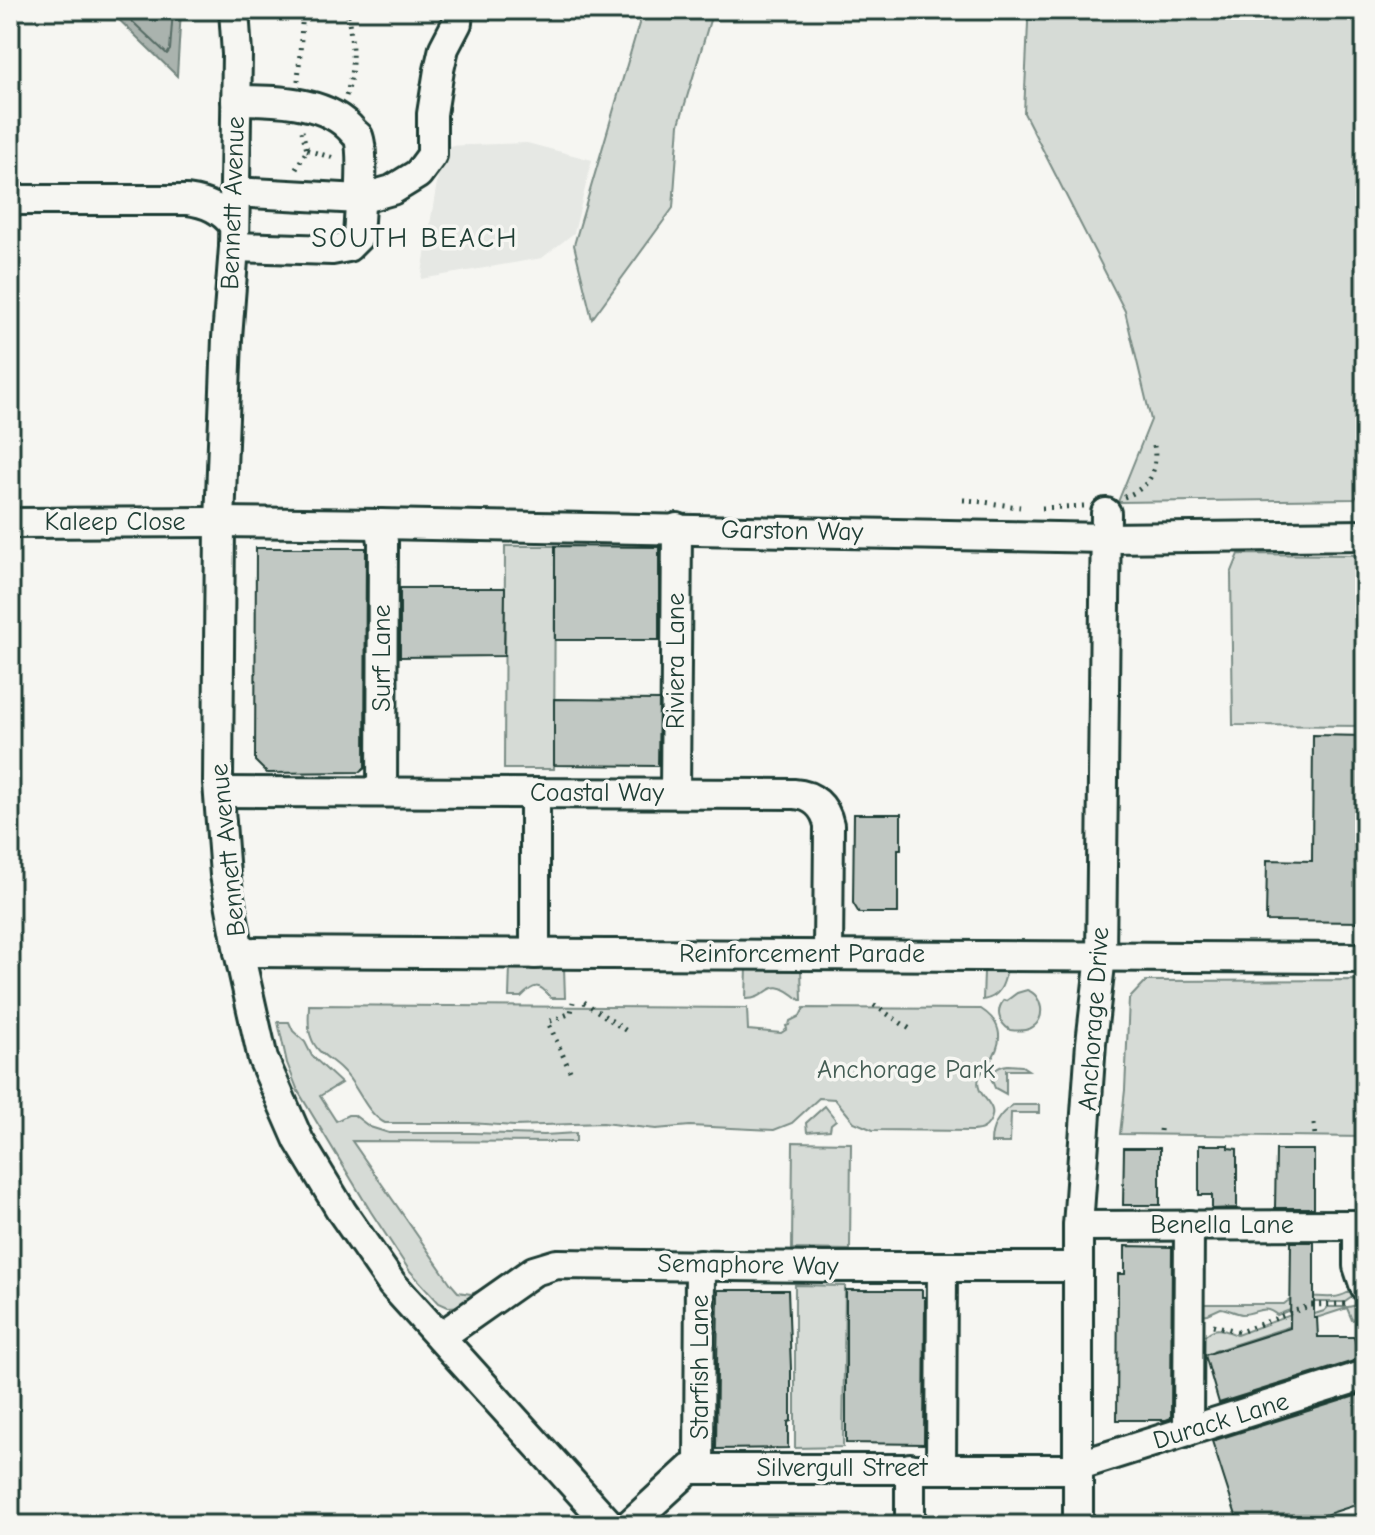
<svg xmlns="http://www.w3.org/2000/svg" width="1375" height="1535" font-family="'Comic Neue',sans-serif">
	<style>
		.built { fill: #e6e8e4 }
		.green { fill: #d6dbd6; stroke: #7a8c85; stroke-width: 2 }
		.water { fill: #aab3ae; stroke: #72847d; stroke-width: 2 }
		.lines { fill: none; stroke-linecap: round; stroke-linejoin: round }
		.shore { stroke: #576c65; stroke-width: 2 }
		.building { fill: #c1c8c3; stroke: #1f3d34; stroke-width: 2 }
		.minor-casing { stroke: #1f3d34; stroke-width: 34 }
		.path { stroke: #1f3d34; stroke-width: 5; stroke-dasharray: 2 6; stroke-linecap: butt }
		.minor { stroke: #f6f6f2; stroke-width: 28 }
		.labels { text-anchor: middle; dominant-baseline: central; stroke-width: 7; stroke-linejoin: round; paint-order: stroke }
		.street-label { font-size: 26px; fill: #1f3d34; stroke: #f6f6f2 }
		.park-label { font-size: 26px; fill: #445d54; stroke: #f6f6f2 }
		.neighbourhood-label { font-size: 28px; letter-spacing: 2px; fill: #1f3d34; stroke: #f6f6f2 }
	</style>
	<rect width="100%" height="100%" fill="#f6f6f2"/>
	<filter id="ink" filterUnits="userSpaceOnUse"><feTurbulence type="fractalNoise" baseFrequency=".0125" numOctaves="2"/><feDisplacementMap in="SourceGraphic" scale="16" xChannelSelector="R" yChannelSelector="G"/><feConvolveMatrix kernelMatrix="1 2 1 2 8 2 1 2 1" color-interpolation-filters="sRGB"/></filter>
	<g filter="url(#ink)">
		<!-- built -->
		<path class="built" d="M527,143L592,160L574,233L542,258L421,279L443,146Z"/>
		<!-- green -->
		<g class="green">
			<path d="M643,10H713L679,124L673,208L592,319L574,245Z"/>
			<path d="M1027,10H1365V490L1354,499L1118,502L1151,420L1125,311L1024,113L1028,23Z"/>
			<path d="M505,546H555L554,769H504Z"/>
			<path d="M1239,554L1365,555V726L1233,725L1231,574Z"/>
			<path d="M510,966L564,967L565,998H551C539,982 534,984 521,997H509Z"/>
			<path d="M1008,966C1004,982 1002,997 983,1000L984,972L986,968Z"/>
			<path d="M747,968H801L802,1000H800C767,972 772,999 746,999Z"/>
			<path d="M1365,980V1137L1120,1134L1125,1090L1129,999L1146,981Z"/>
			<path d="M1027,990C1043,995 1047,1020 1031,1028C1025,1031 1017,1031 1010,1030C999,1023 995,1011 1004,1000L1006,1001L1017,993Z"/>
			<path d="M309,1005L747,1008L748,1030L781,1033L787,1029L786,1026L789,1025L790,1021L800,1016L804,1008L981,1009C1003,1023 1004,1042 989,1063C986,1068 981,1072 979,1078C973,1097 1002,1103 989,1123C985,1129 981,1130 973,1131L873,1130L854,1122L835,1099L819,1098L792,1123L774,1130L690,1126L656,1129L603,1123L514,1126L470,1123H385C364,1112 358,1084 341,1069C330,1058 316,1053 311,1037C307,1028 309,1015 309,1005Z"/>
			<path d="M278,1022H289L293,1031L305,1042L312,1056L341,1083L320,1096L336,1121L348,1115H354L370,1127L389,1133H473L544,1135L576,1133V1142L352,1141L451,1284L458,1292L471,1294L500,1283L468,1306L448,1307L439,1303L409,1270L371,1212L298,1091L287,1063Z"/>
			<path d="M1008,1065L1022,1066L1028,1070H1006V1094L995,1088L991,1078C994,1069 999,1066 1008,1065Z"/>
			<path d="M1013,1105H1039V1113H1011L1010,1143H991C991,1127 999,1114 1013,1105Z"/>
			<path d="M825,1106L836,1120L831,1124L830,1130L807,1132L806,1123Z"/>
			<path d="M793,1142L851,1143L850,1250L792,1249Z"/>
			<path d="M795,1285L845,1286L843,1447L795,1448Z"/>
			<path d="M1347,1293H1354L1355,1295L1345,1302H1311L1277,1315C1263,1303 1257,1314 1242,1314C1235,1313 1228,1309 1221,1308L1208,1314L1201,1315V1304H1284C1302,1288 1328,1304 1347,1293Z"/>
			<path d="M1358,1305L1363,1317L1352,1320L1347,1308L1214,1351L1207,1360H1201V1339C1215,1325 1220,1328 1237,1335L1296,1313L1305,1317L1324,1311L1328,1307H1348Z"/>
		</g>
		<!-- water -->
		<path class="water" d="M109,10H181L177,76Z"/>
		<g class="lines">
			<!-- shore -->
			<path class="shore" d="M120,10L167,54L170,50L173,10"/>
		</g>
		<!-- building -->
		<g class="building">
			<path d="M555,546L659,547V640H555Z"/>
			<path d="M256,548H366L365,768L360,772L267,773L255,761Z"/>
			<path d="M400,588H505L504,656L400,657Z"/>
			<path d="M554,699L659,700L658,766L554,765Z"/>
			<path d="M1313,735L1365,736V922L1266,921L1267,860L1312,861Z"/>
			<path d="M854,814H901V849H898V913H859L853,903Z"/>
			<path d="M1199,1145H1228V1148L1237,1149V1208L1212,1209V1195H1199Z"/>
			<path d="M1124,1148H1160V1205H1123Z"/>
			<path d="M1276,1150H1314V1208H1275Z"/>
			<path d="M1291,1242H1314V1318H1317L1318,1337H1354L1360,1359L1219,1403L1205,1355L1290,1328Z"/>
			<path d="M1125,1246L1172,1247L1171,1418L1166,1420H1117L1118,1274H1125Z"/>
			<path d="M718,1290H788L791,1369V1421L788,1422V1448L716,1449Z"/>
			<path d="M846,1290H922V1297H925L924,1444L846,1443Z"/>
			<path d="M1365,1393V1502L1294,1525H1239L1212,1441Z"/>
		</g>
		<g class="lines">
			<defs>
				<g id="minor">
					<path d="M234,10L237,54L234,247L227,338L220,522L218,783L225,875L239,952L263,1059L299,1141L342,1212L392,1284L610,1525"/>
					<path d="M234,192L360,199L392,190L418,174L432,155V114L439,70L444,48L457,23L458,10"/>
					<path d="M10,200H187C208,203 221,209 234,225"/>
					<path d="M234,247L332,250L348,247L358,237C359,217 365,152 358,136C357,136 350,128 349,127C323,100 271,100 236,100"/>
					<path d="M10,523L220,522L380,524L1105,538L1365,535"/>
					<path d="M380,524L383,542L382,791"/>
					<path d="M219,792L794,794C813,795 825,806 829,825L828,955"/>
					<path d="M535,793V954"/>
					<path d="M675,793L677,528"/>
					<path d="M239,952L1365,958"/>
					<path d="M1358,1225V1266L1365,1287"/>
					<path d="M1078,1226L1365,1225"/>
					<path d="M440,1337L534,1271L557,1264L824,1267H1078"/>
					<path d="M1188,1431L1189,1225"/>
					<path d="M1077,1466L1365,1375"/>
					<path d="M699,1468L700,1265"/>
					<path d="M941,1468L942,1267"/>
					<path d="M629,1525L690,1469H1077"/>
					<path d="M910,1525V1468"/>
					<path d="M1078,1525V1226L1091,1043L1101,956L1106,513"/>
				</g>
			</defs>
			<!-- minor casing -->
			<use href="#minor" class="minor-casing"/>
			<!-- path -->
			<g class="path">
				<path d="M298,81L303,10"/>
				<path d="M346,96C356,67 352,39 347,10"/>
				<path d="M307,150L337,159"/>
				<path d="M296,169L307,150L302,131"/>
				<path d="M1124,497C1149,488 1158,472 1154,446"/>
				<path d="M963,500C982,501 1000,505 1020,507"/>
				<path d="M1042,508L1084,506"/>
				<path d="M584,1002L628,1032"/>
				<path d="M874,1005L913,1031"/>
				<path d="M570,1071L548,1022L571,1013L573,1002"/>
				<path d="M1360,1118H1365"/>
				<path d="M1314,1124L1315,1135"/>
				<path d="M1160,1131L1161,1124"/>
				<path d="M1213,1325L1240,1332L1311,1305L1349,1304"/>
			</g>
			<!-- minor -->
			<use href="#minor" class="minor"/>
		</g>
	</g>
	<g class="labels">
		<!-- street labels -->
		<g class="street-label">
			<text transform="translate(233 203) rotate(-88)">Bennett Avenue</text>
			<text x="115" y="522">Kaleep Close</text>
			<text transform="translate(792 531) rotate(1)">Garston Way</text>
			<text transform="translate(382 658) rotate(-90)">Surf Lane</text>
			<text transform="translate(676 661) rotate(-90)">Riviera Lane</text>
			<text x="597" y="793">Coastal Way</text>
			<text transform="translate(228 850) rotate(-96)">Bennett Avenue</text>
			<text x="802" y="954">Reinforcement Parade</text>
			<text transform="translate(1094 1019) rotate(-86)">Anchorage Drive</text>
			<text x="1222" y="1225">Benella Lane</text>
			<text transform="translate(748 1265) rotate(1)">Semaphore Way</text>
			<text transform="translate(700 1367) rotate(-90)">Starfish Lane</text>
			<text transform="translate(1221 1421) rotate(-17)">Durack Lane</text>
			<text x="842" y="1468">Silvergull Street</text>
		</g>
		<!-- park labels -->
		<g class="park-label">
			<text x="906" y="1070">Anchorage Park</text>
		</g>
		<!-- neighbourhood labels -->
		<g class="neighbourhood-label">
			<text x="415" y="238">SOUTH BEACH</text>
		</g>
	</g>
	<!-- margin -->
	<rect width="1375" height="1535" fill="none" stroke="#f6f6f2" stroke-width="40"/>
	<rect x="20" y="20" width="1335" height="1495" fill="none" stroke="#1f3d34" stroke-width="3" filter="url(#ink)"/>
</svg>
